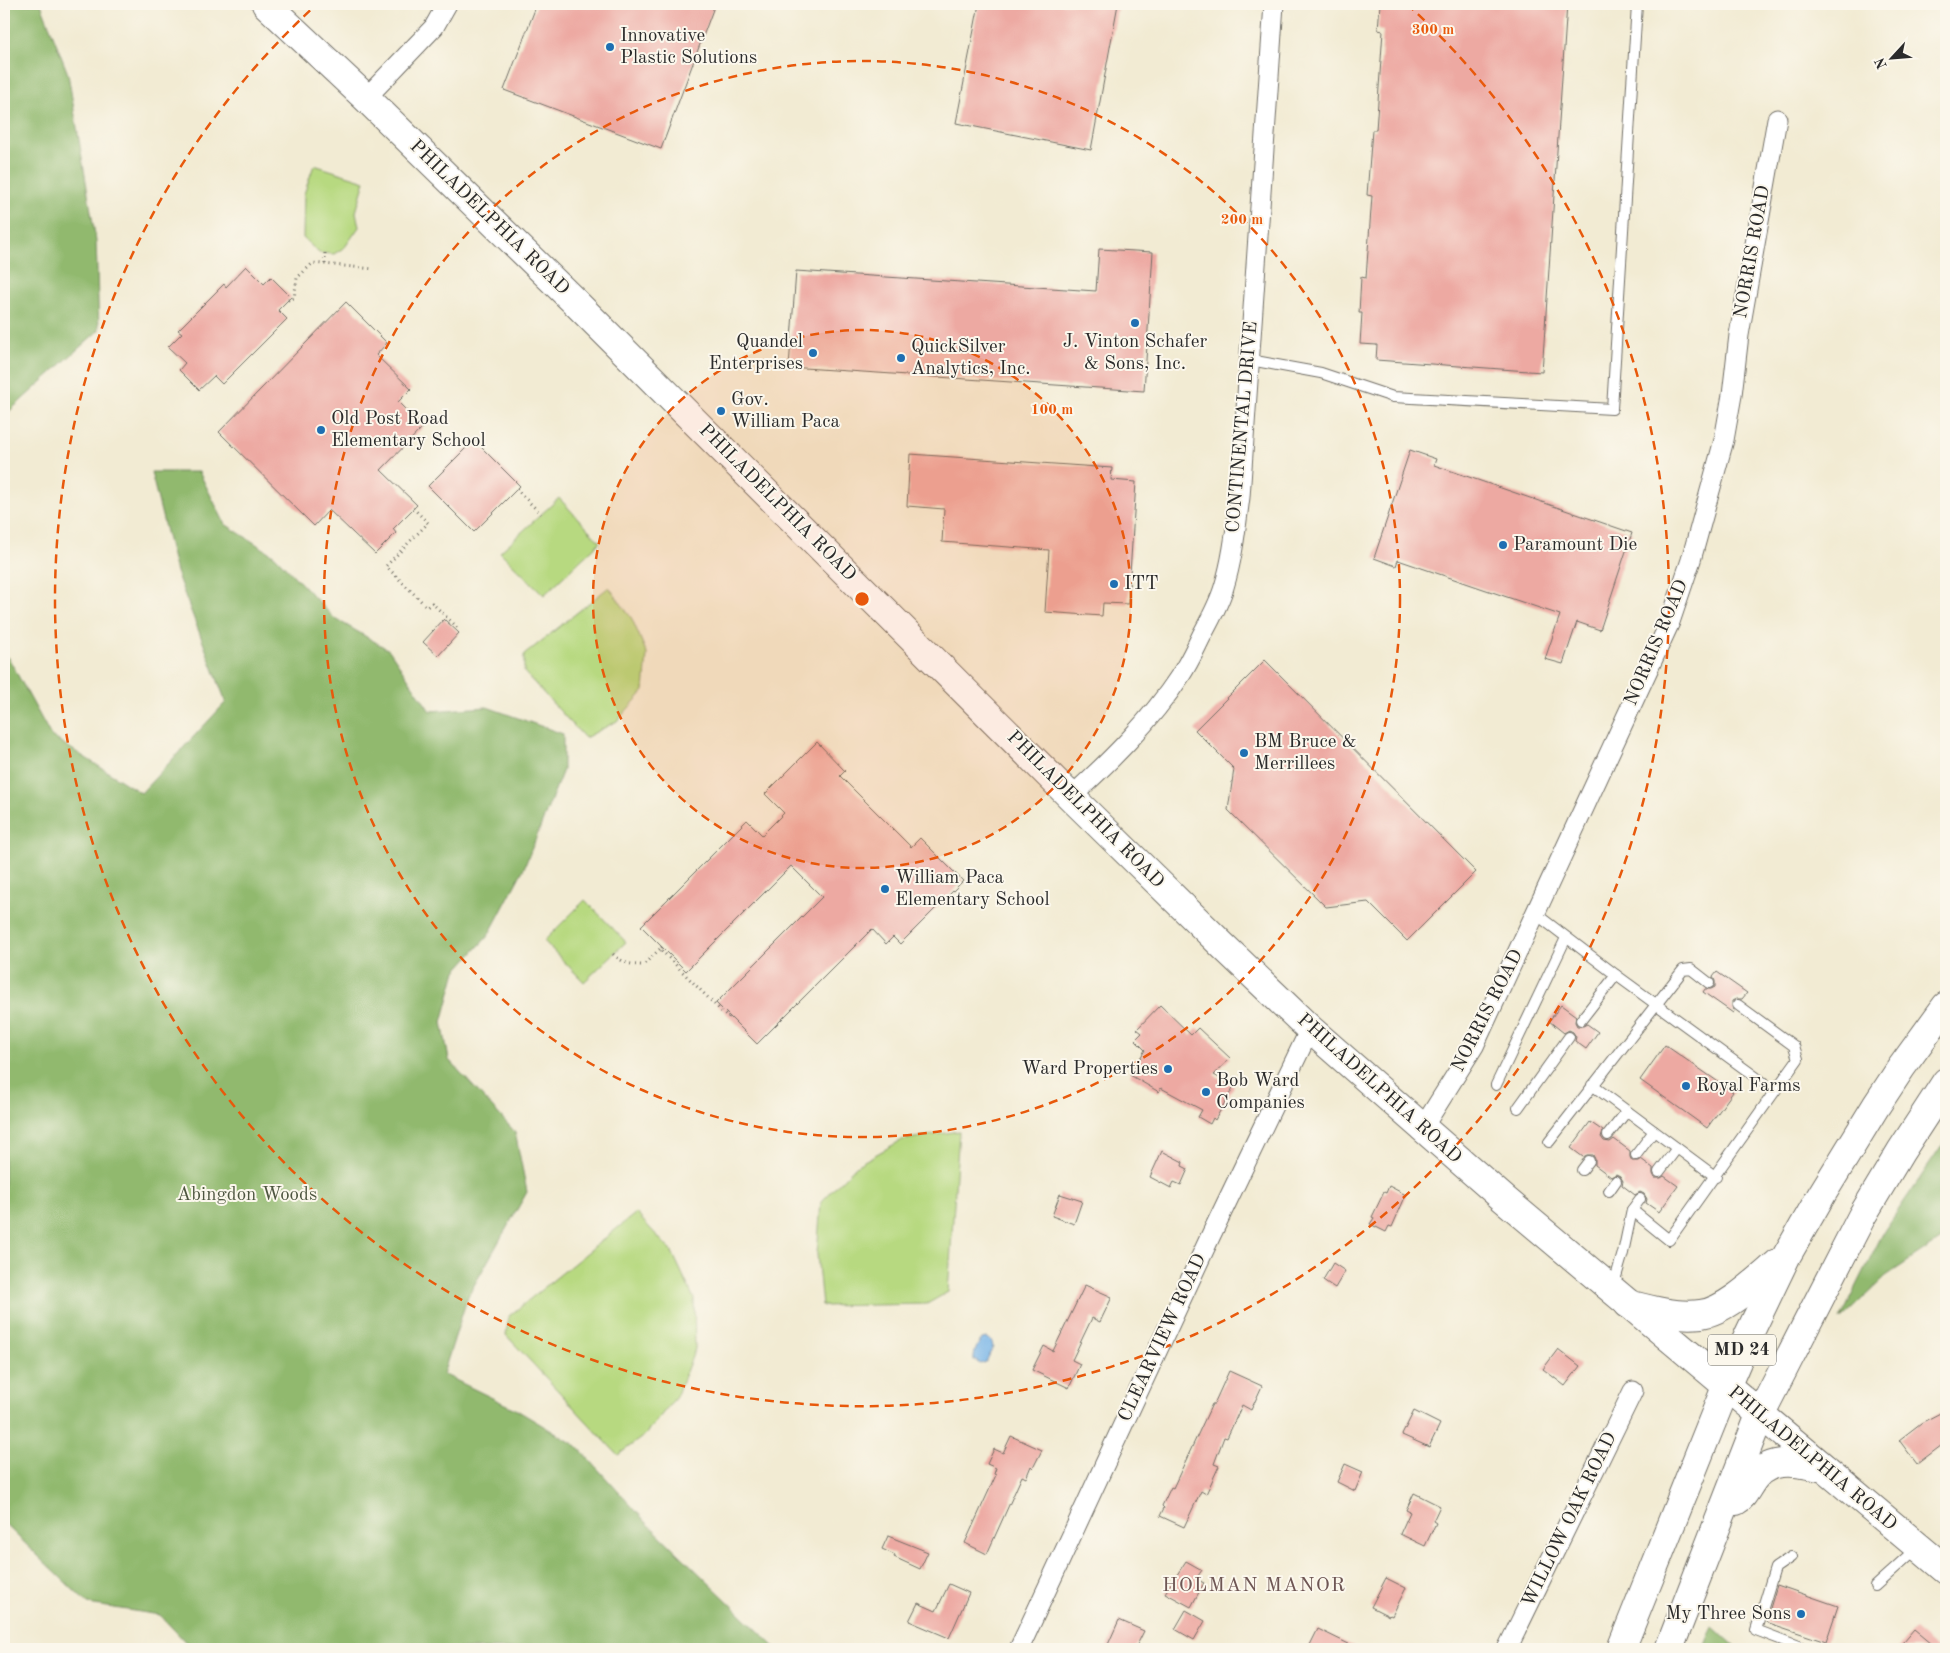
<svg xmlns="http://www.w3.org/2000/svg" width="1950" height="1653" font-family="'Old Standard TT',serif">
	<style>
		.green { fill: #b7d980; stroke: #718256 }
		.forest { fill: #91b96e; stroke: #5e724c }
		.water { fill: #75b3e8; stroke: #506f8a }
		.building { fill: #eda9a2 }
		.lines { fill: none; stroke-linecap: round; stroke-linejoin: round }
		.lane-casing { stroke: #716e66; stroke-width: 12 }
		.street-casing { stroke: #716e66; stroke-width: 21 }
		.secondary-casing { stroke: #716e66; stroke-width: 30 }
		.highway-casing { stroke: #716e66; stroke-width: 30 }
		.path { stroke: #716e66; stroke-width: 3; stroke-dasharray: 1 4; stroke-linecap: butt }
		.lane { stroke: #fff; stroke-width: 10 }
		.street { stroke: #fff; stroke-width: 19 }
		.secondary { stroke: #fff; stroke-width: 28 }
		.highway { stroke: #fff; stroke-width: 28 }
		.ring { fill: none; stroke: #e8590c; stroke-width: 2.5; stroke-dasharray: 9 6 }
		.poi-dot { fill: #1f6fb2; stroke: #fbf7ec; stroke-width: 2 }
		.labels { text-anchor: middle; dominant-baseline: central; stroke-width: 4; stroke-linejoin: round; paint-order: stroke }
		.shield { fill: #fbf7ec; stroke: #696865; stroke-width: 1 }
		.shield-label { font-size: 18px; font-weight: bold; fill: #2b2b2b }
		.poi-label { font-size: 19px; fill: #2b2b2b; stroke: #fbf7ec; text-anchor: start }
		.street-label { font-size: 19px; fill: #2b2b2b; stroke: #fbf7ec }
		.park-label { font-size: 19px; fill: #4e5640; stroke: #fbf7ec }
		.neighbourhood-label { font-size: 20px; letter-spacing: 1px; fill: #6f5755; stroke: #fbf7ec }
		.centre { fill: #e8590c; stroke: #fbf7ec; stroke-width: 2.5 }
		.ring-label { font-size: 15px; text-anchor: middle; font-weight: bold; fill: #e8590c; stroke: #fbf7ec; stroke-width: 4; stroke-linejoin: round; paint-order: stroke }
	</style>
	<rect width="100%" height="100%" fill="#fbf7ec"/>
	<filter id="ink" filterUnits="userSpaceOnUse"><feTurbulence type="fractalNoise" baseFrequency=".02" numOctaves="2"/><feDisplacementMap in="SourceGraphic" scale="10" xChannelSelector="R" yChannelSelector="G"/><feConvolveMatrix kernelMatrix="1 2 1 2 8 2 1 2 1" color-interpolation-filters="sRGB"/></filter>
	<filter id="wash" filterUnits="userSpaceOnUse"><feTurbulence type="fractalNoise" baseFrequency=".0096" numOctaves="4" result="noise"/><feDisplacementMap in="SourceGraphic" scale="20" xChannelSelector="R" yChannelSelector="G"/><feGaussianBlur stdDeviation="1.12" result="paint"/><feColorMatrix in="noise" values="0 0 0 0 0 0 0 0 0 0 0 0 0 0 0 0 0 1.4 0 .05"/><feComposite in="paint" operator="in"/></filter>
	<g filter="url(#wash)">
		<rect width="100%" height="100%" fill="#f2ebd3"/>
		<!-- green -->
		<g class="green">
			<path d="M314,165L365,181L356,212L359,227L345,247L334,254L319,253L303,238L304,194Z"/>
			<path d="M559,498L600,542L544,595L500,552Z"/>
			<path d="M609,587L632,619L647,654L644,691L617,721L585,738L524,672V655Z"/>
			<path d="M585,900L626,942L584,982L544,941Z"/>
			<path d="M959,1131L948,1292L927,1304L822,1306L817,1254L821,1202L857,1165L902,1140Z"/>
			<path d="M636,1213L672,1252L694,1299L695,1349L676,1397L645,1435L618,1455L506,1335L509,1316Z"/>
		</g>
		<!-- forest -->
		<g class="forest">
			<path d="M4,4H41L68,74L96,241L99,330L4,416Z"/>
			<path d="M151,472H199L225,524L275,556L334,618L389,650L430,711L487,707L563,734V770L524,868L488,936L456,971L442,1022L449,1060L515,1132L527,1192L468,1296L443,1374L515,1409L577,1446L646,1522L777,1649H192L160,1615L88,1604L4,1523V654L9,659L51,736L141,793L226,702L176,572Z"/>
			<path d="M1946,1140V1236L1886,1276L1840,1320L1884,1231Z"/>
			<path d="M1713,1626L1738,1649H1704Z"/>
		</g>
		<!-- water -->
		<path class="water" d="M987,1338L992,1342L993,1347L986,1362L980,1364L974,1360C973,1353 978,1344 982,1339Z"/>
		<g id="blocks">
			<!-- building -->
			<g class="building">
				<path d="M537,4H715L661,149L504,90Z"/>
				<path d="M979,4H1118L1091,150L956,123Z"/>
				<path d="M1380,4H1567L1542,372L1376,360L1377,345L1360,344L1362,313H1359L1361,277L1366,278L1372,196L1367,195L1372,130H1376L1383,31L1378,30Z"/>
				<path d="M1099,249L1153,252L1144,391L789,367L796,271L1096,291Z"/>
				<path d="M246,266L264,284L271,277L291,297L278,310L287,319L222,384L214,376L199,390L179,370L185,363L168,347L182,333L178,330L224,284L226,287Z"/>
				<path d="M346,302L387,343L376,355L411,389L398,402L423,427L381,470L417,505L393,529L396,533L375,554L329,510L314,526L219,432Z"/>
				<path d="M474,440L520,486L474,532L428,486Z"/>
				<path d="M1410,450L1436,459L1434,465L1632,533L1600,630L1577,622L1563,664L1545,659L1560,615L1398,560L1396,566L1374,558Z"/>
				<path d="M910,454L1112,468L1111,480L1136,482L1128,604L1103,603L1102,616L1045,612L1049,550L942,542L944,509L907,506Z"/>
				<path d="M444,619L459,633L438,656L423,642Z"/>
				<path d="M1265,660L1476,872L1407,941L1368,902L1326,907L1228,810L1234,769L1195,730Z"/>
				<path d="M817,742L845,771L840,776L911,847L920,838L963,881L900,944L893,937L886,944L872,929L757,1044L716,1003L822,897L791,866L686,971L641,926L747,820L762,835L784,813L765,794Z"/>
				<path d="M1717,972L1747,993L1742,999H1736L1732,1001V1007L1734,1011L1733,1013L1703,992L1705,989H1711L1715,987V981L1713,977Z"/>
				<path d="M1160,1005L1191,1035L1198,1028L1230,1058L1214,1075L1234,1086L1215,1120L1213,1118L1210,1124L1198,1117L1202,1110L1161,1088L1159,1092L1130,1075L1145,1050L1135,1040L1142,1033L1137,1029Z"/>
				<path d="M1561,1005L1576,1016L1575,1022L1577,1026H1583L1587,1024L1598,1032L1586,1049L1575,1041L1576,1037L1573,1032L1569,1030L1564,1033L1549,1021Z"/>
				<path d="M1665,1045L1733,1092L1707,1128L1640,1080Z"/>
				<path d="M1590,1122L1603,1131L1601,1137L1604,1141L1610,1142L1614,1139L1630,1151V1157L1632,1161H1638L1641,1159L1653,1168V1174L1655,1178H1661L1664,1176L1678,1186L1659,1212L1646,1203L1647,1199L1644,1194L1640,1192L1635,1195L1622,1185L1623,1181L1620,1176L1616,1174L1611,1177L1595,1165V1159L1593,1155H1587L1583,1157L1571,1148Z"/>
				<path d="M1162,1151L1183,1162L1182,1166L1188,1169L1181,1185L1174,1182L1171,1188L1150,1177Z"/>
				<path d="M1389,1186L1406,1195L1392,1227L1389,1226L1386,1232L1370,1224L1374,1218L1372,1217L1384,1192L1386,1193Z"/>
				<path d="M1060,1194L1082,1201L1074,1224L1052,1216Z"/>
				<path d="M1333,1263L1345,1271L1335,1288L1323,1280Z"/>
				<path d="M1085,1285L1112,1297L1100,1322L1092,1318L1072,1360L1080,1364L1069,1388L1032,1370L1044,1346L1053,1351Z"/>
				<path d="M1558,1349L1580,1366L1565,1386L1543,1369Z"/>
				<path d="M1229,1371L1262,1386L1251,1410L1242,1405L1227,1438L1224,1437L1214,1464L1219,1466L1206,1494L1201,1491L1184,1527L1160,1516L1164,1508L1162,1506L1171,1487L1173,1488L1212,1404H1214Z"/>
				<path d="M1946,1410V1442L1917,1464L1899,1440L1921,1423Z"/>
				<path d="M1414,1411L1440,1424L1429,1447L1402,1435Z"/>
				<path d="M1011,1436L1042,1450L1033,1468L1031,1466L1026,1478L1022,1476L987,1554L965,1543L996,1475L994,1474L996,1468L987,1464L994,1449L1003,1453Z"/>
				<path d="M1345,1464L1363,1472L1355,1491L1337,1482Z"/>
				<path d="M1414,1493L1440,1506L1433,1521L1436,1523L1425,1546L1400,1534L1410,1512L1406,1510Z"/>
				<path d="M888,1536L928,1552L920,1569L894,1557L895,1555L882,1549Z"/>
				<path d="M1186,1561L1202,1570L1196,1579L1204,1583L1191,1607L1165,1593Z"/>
				<path d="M1386,1578L1406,1588L1392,1616L1390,1615L1389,1616L1371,1607Z"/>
				<path d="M949,1584L969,1593L949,1638L909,1621L918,1603L936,1611Z"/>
				<path d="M1777,1585L1838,1606L1826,1642L1766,1622Z"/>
				<path d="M1186,1610L1205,1621L1194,1640L1175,1629Z"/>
				<path d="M1119,1620L1144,1631L1135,1649H1106Z"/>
				<path d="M1318,1629L1359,1649H1308Z"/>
				<path d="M1914,1629L1938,1649H1897Z"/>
			</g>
		</g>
	</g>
	<g filter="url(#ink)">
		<use href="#blocks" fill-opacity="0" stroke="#716e66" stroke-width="1"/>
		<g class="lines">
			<defs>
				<g id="lane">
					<path d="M1250,360L1321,373L1393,397L1612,409L1637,4"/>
					<path d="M1536,914L1616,975L1775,1091L1669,1240L1632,1210"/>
					<path d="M1738,1005L1794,1046L1798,1059L1775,1091"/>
					<path d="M1581,1020L1616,975"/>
					<path d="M1496,1085L1566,938"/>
					<path d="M1592,1085L1716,1177"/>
					<path d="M1518,1108L1569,1037"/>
					<path d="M1608,1135L1627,1111"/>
					<path d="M1549,1142L1683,970L1691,969L1709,983"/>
					<path d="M1636,1155L1654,1131"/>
					<path d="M1582,1170L1589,1161"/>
					<path d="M1659,1172L1677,1148"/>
					<path d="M1609,1191L1616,1181"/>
					<path d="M1613,1287L1623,1253L1632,1210L1640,1199"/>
					<path d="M1791,1557L1775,1568L1756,1630L1806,1649"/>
					<path d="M1875,1586L1918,1547"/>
				</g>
				<g id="street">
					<path d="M366,98L434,27L447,4"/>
					<path d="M1071,797C1111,760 1150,722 1180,676C1189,663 1195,649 1202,635C1210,620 1219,604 1224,587C1233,558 1236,527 1240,497L1274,4"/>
					<path d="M1422,1129L1474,1046L1670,622L1691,560L1724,440L1732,395L1739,335L1777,119"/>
					<path d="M1019,1649L1211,1235L1310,1029"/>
					<path d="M1507,1649L1633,1391"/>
				</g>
				<path id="secondary" d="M266,4L366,98L577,304L1071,797L1221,944L1310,1029L1504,1199L1946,1570"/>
				<g id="highway">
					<path d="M1628,1304C1651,1310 1677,1317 1701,1314C1726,1311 1759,1279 1778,1263"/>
					<path d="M1736,1501C1745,1496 1748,1485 1755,1477C1771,1456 1802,1463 1824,1468"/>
					<path d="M1621,1649L1726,1387L1749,1334L1787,1255L1822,1194L1876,1106L1901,1068L1946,1006"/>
					<path d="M1669,1649L1760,1415L1862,1216L1901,1151L1946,1082"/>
				</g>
			</defs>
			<!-- lane casing -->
			<use href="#lane" class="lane-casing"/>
			<!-- street casing -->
			<use href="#street" class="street-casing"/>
			<!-- secondary casing -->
			<use href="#secondary" class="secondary-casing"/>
			<!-- highway casing -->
			<use href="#highway" class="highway-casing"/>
			<!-- path -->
			<g class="path">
				<path d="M325,253V264"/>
				<path d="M288,300L294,298L297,278L313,263L374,269"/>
				<path d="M516,489L541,514"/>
				<path d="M413,508L428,523L386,566L427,607L432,603L459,629"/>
				<path d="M662,947L660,949L728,1018L729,1016"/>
				<path d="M613,954C623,963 630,965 643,965L660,949"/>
			</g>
			<!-- lane -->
			<use href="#lane" class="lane"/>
			<!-- street -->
			<use href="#street" class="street"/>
			<!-- secondary -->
			<use href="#secondary" class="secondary"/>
			<!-- highway -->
			<use href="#highway" class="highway"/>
		</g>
	</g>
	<!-- distance rings -->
	<circle cx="862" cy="599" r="269" fill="#e8590c" fill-opacity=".12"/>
	<g class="ring">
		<circle cx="862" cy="599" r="269"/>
		<circle cx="862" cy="599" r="538"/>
		<path d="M1407 4A807 807 0 1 1 317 4"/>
	</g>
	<!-- markers -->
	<g class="poi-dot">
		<circle cx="610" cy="47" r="5"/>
		<circle cx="1135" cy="323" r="5"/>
		<circle cx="813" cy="353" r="5"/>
		<circle cx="901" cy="358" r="5"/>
		<circle cx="721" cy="411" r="5"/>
		<circle cx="321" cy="430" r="5"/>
		<circle cx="1503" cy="545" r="5"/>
		<circle cx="1114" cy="584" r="5"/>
		<circle cx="1244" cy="753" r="5"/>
		<circle cx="885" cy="889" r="5"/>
		<circle cx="1168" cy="1069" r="5"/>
		<circle cx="1686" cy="1086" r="5"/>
		<circle cx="1206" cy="1092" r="5"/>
		<circle cx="1801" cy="1614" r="5"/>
	</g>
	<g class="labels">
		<!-- shield labels -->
		<rect class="shield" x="1708" y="1334.5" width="68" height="31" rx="4"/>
		<g class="shield-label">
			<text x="1742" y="1350">MD 24</text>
		</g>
		<!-- poi labels -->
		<g class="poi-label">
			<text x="620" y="36">Innovative<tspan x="620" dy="22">Plastic Solutions</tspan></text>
			<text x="803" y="342" text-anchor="end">Quandel<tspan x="803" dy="22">Enterprises</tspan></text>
			<text x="1135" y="342" text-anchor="middle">J. Vinton Schafer<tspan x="1135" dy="22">&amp; Sons, Inc.</tspan></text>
			<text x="911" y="347">QuickSilver<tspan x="911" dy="22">Analytics, Inc.</tspan></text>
			<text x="731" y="400">Gov.<tspan x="731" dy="22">William Paca</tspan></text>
			<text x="331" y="419">Old Post Road<tspan x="331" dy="22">Elementary School</tspan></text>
			<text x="1513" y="545">Paramount Die</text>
			<text x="1124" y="584">ITT</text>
			<text x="1254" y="742">BM Bruce &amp;<tspan x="1254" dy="22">Merrillees</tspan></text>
			<text x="895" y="878">William Paca<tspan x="895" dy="22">Elementary School</tspan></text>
			<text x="1158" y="1069" text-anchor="end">Ward Properties</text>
			<text x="1216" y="1081">Bob Ward<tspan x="1216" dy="22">Companies</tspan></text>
			<text x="1696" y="1086">Royal Farms</text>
			<text x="1791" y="1614" text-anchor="end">My Three Sons</text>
		</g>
		<!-- street labels -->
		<g class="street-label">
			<text transform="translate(489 218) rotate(44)">PHILADELPHIA ROAD</text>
			<text transform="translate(1753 252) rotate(-80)">NORRIS ROAD</text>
			<text transform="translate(1243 427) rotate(-85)">CONTINENTAL DRIVE</text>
			<text transform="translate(777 503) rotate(45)">PHILADELPHIA ROAD</text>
			<text transform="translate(1657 643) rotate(-67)">NORRIS ROAD</text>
			<text transform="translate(1085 810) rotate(45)">PHILADELPHIA ROAD</text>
			<text transform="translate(1488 1011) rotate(-63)">NORRIS ROAD</text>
			<text transform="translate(1379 1089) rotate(42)">PHILADELPHIA ROAD</text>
			<text transform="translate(1163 1338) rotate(-65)">CLEARVIEW ROAD</text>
			<text transform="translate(1812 1459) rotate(40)">PHILADELPHIA ROAD</text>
			<text transform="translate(1570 1520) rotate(-64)">WILLOW OAK ROAD</text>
		</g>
		<!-- park labels -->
		<g class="park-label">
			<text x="247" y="1195">Abingdon Woods</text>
		</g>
		<!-- neighbourhood labels -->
		<g class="neighbourhood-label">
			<text x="1254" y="1586">HOLMAN MANOR</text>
		</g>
	</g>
	<circle cx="862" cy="599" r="8" class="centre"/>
	<g class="ring-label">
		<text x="1433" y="34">300 m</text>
		<text x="1242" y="224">200 m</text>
		<text x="1052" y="414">100 m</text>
	</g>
	<!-- margin -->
	<rect width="1950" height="1653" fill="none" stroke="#fbf7ec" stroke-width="20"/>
	<!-- north arrow -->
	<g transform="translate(1892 58) rotate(244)" stroke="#fbf7ec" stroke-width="4" paint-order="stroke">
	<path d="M0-4L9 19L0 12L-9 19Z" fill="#2b2b2b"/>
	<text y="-8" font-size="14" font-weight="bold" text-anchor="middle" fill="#2b2b2b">N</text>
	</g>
</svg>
